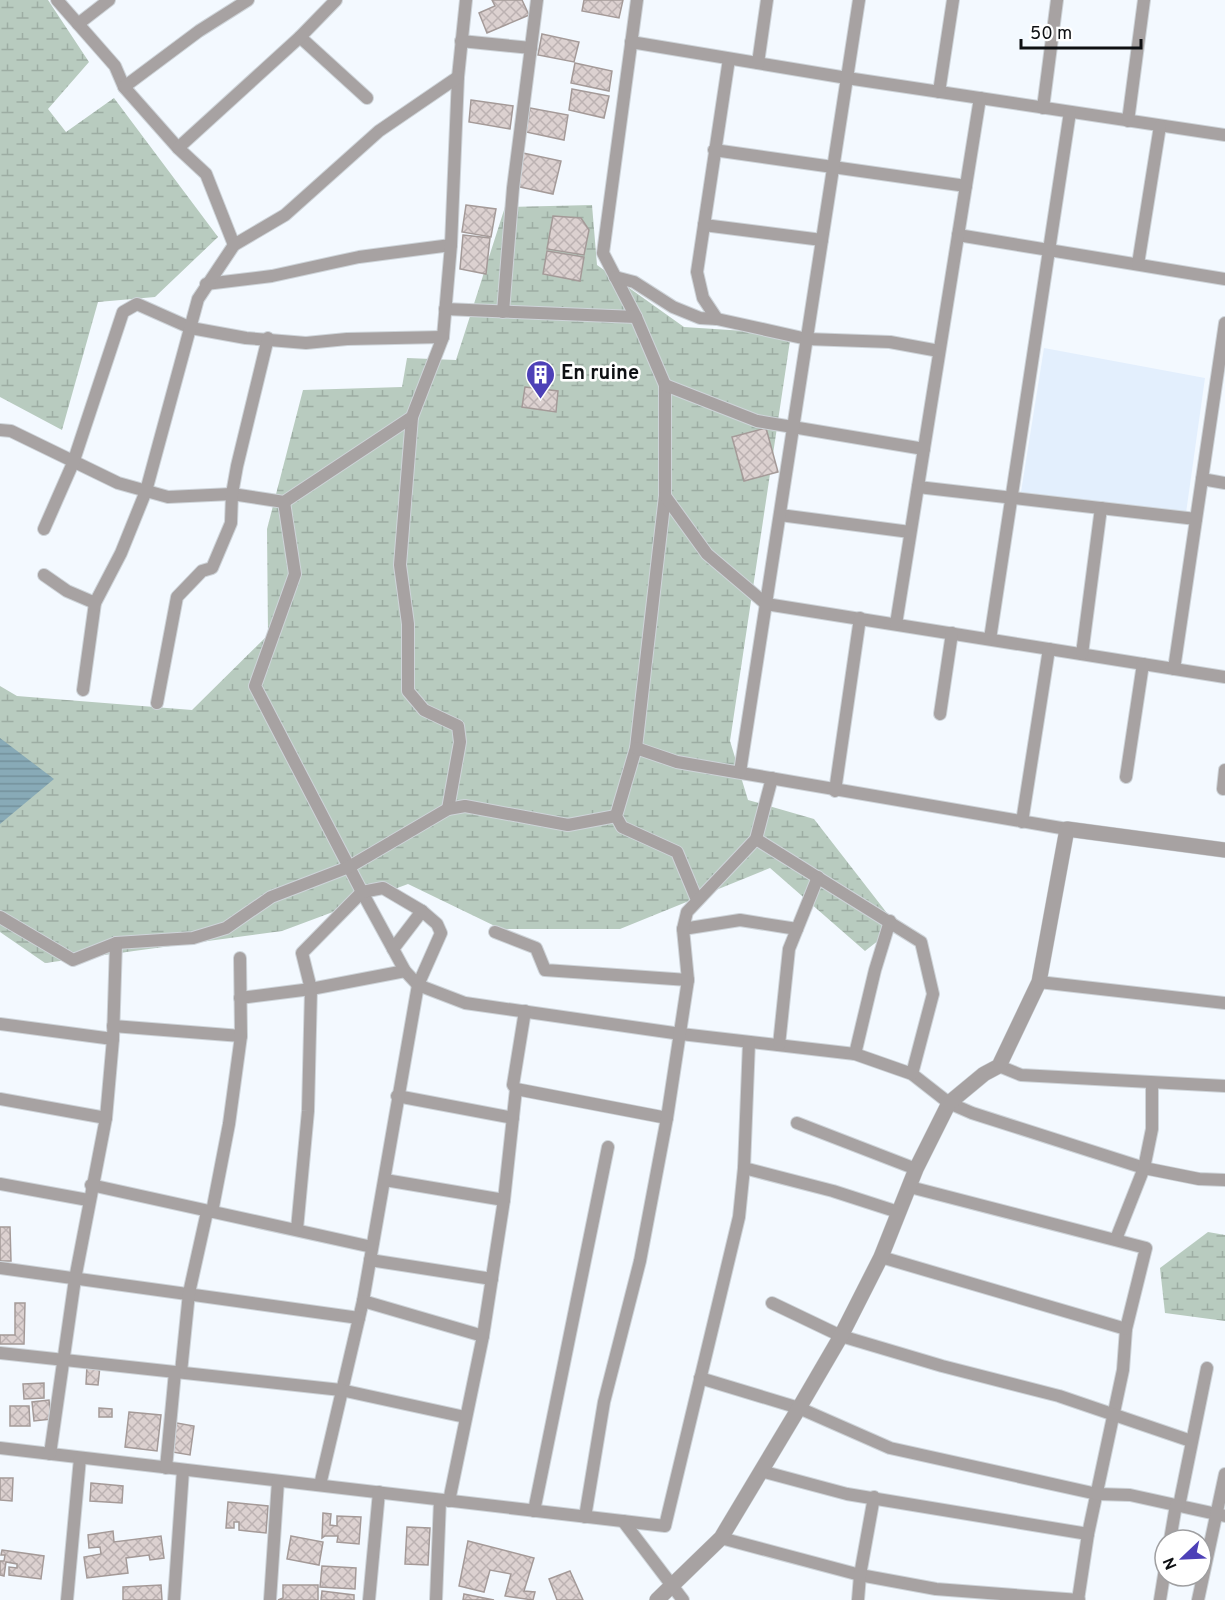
<svg xmlns="http://www.w3.org/2000/svg" width="1225" height="1600" font-family="Overpass,sans-serif">
	<style>
		.built { fill: #e3effd }
		.wetland { fill: url(#wetland-marsh) }
		.water { fill: url(#water-rules) }
		.building { fill: url(#building-cross-hatch); stroke: #a49a98; stroke-width: 1.5 }
		.lines { fill: none; stroke-linecap: round; stroke-linejoin: round }
		.minor-casing { stroke: #ced4d9; stroke-width: 14 }
		.tertiary-casing { stroke: #ced4d9; stroke-width: 16 }
		.minor { stroke: #a7a2a2; stroke-width: 12 }
		.tertiary { stroke: #a7a2a2; stroke-width: 15 }
		.labels { text-anchor: middle; dominant-baseline: central; stroke-width: 5; stroke-linejoin: round; paint-order: stroke }
		.poi-label { font-size: 20px; font-weight: bold; fill: #0e1013; stroke: #fff; text-anchor: start }
	</style>
	<defs>
		<pattern id="wetland-marsh" width="20" height="14" patternUnits="userSpaceOnUse" patternTransform="scale(1.5)"><rect width="20" height="14" fill="#b8cbbf"/><path d="M1 5h8M5 5V1M11 12h8M15 12V8" fill="none" stroke="#9dada3"/></pattern>
		<pattern id="water-rules" width="6" height="5" patternUnits="userSpaceOnUse" patternTransform="scale(1.5)"><rect width="6" height="5" fill="#88aab7"/><path d="M0 2.5h6" fill="none" stroke="#74919c"/></pattern>
		<pattern id="building-cross-hatch" width="8" height="8" patternUnits="userSpaceOnUse" patternTransform="scale(1.5)"><rect width="8" height="8" fill="#dcd1d0"/><path d="M0 0l8 8M0 8l8-8" fill="none" stroke="#bcb2b2"/></pattern>
	</defs>
	<rect width="100%" height="100%" fill="#f3f9ff"/>
	<!-- built -->
	<path class="built" d="M1044,348L1205,378L1186,513L1021,492Z"/>
	<!-- wetland -->
	<g class="wetland">
		<path d="M0,0H48L89,62L48,109L66,132L114,98L218,237L155,297L98,302L62,430L0,397Z"/>
		<path d="M592,205L597,265L684,327L791,334L730,741L748,800L814,819L897,926L865,951L770,868L620,929H501L408,884L282,931L45,963L0,932V686L17,696L192,710L268,635L267,529L303,390L402,387L407,358L456,360L505,207Z"/>
		<path d="M1208,1232L1225,1235V1321L1165,1313L1160,1268Z"/>
	</g>
	<!-- water -->
	<path class="water" d="M0,738L54,779L0,824Z"/>
	<!-- building -->
	<g class="building">
		<path d="M492,0H522L529,15L487,33L479,13L495,6Z"/>
		<path d="M584,0H623L619,18L582,11Z"/>
		<path d="M542,34L579,42L574,62L538,55Z"/>
		<path d="M575,63L612,71L609,91L571,83Z"/>
		<path d="M572,89L609,96L604,118L569,110Z"/>
		<path d="M471,100L513,106L510,129L469,122Z"/>
		<path d="M530,108L568,115L564,140L526,132Z"/>
		<path d="M523,153L561,161L553,194L515,186Z"/>
		<path d="M466,205L496,209L491,237L462,232Z"/>
		<path d="M553,216L581,218L589,230L584,255L547,249Z"/>
		<path d="M463,235L490,238L486,274L460,269Z"/>
		<path d="M547,251L584,257L580,281L543,274Z"/>
		<path d="M525,387L558,391L556,412L522,407Z"/>
		<path d="M766,428L778,472L744,481L732,437Z"/>
		<path d="M0,1227H10L11,1261H0Z"/>
		<path d="M15,1303H25L24,1344H0V1335H15Z"/>
		<path d="M87,1365L100,1366L98,1385L86,1384Z"/>
		<path d="M44,1383V1398L24,1399L23,1384Z"/>
		<path d="M49,1400L51,1419L34,1421L32,1402Z"/>
		<path d="M10,1406H29L30,1426H10Z"/>
		<path d="M99,1408L112,1409V1417H99Z"/>
		<path d="M129,1412L161,1415L157,1451L125,1447Z"/>
		<path d="M171,1422L194,1426L190,1455L166,1451Z"/>
		<path d="M0,1478H13L12,1501L0,1500Z"/>
		<path d="M91,1483L123,1486L122,1503L90,1501Z"/>
		<path d="M228,1502L268,1506L266,1533L239,1530V1522H234V1528H226Z"/>
		<path d="M323,1513L331,1514L330,1525L337,1526V1516L361,1517L359,1544L337,1542L338,1536H325L322,1538Z"/>
		<path d="M407,1527L430,1528L428,1565L405,1564Z"/>
		<path d="M113,1531L114,1542L161,1536L164,1558L150,1560L149,1555L126,1558L128,1573L87,1578L84,1557L101,1554L100,1547L89,1548L88,1535Z"/>
		<path d="M291,1536L323,1542L319,1565L287,1559Z"/>
		<path d="M468,1541L534,1558L524,1591L535,1592L533,1600L505,1596L511,1574L490,1570L484,1592L459,1586Z"/>
		<path d="M2,1550L44,1556L41,1579L9,1575V1567L17,1568V1564L6,1562L4,1576L0,1575V1561H4L5,1555H1Z"/>
		<path d="M322,1566L356,1568L355,1589L320,1587Z"/>
		<path d="M570,1571L583,1600H557L549,1579Z"/>
		<path d="M161,1585L162,1600H123V1587Z"/>
		<path d="M283,1585H318V1600H278L283,1598Z"/>
		<path d="M322,1591L354,1595V1600H321Z"/>
		<path d="M464,1594L494,1600H463Z"/>
	</g>
	<g class="lines">
		<defs>
			<g id="minor">
				<path d="M57,0L115,66L124,87L178,148L206,174L234,245"/>
				<path d="M637,0L603,253L636,317L665,385V496L636,748L616,816L622,827L677,852L697,900"/>
				<path d="M78,24L109,0"/>
				<path d="M300,37L367,98"/>
				<path d="M461,41L531,48"/>
				<path d="M631,42L847,78L1225,135"/>
				<path d="M758,63L767,0"/>
				<path d="M124,87L199,31L248,0"/>
				<path d="M939,92L953,0"/>
				<path d="M1043,108L1057,0"/>
				<path d="M1128,121L1144,0"/>
				<path d="M178,148L300,37L336,0"/>
				<path d="M714,150L966,186"/>
				<path d="M704,225L822,240"/>
				<path d="M958,235L1225,279"/>
				<path d="M1138,264L1160,126"/>
				<path d="M615,277L634,282L673,307L700,318L717,319L807,339L890,342L939,351"/>
				<path d="M206,284L272,276L359,257L451,245"/>
				<path d="M445,309L636,317"/>
				<path d="M503,312L513,188L537,0"/>
				<path d="M717,319L703,298L697,272L729,59"/>
				<path d="M665,385L757,421L924,449"/>
				<path d="M412,417L400,565L408,624V691L424,710L458,726L460,742L448,809"/>
				<path d="M0,430L11,431L118,483L168,497L232,494L284,502L412,417L443,337L451,245L458,77L466,0"/>
				<path d="M1202,479L1225,483"/>
				<path d="M918,487L1196,519"/>
				<path d="M665,496L707,554L766,604L1225,677"/>
				<path d="M284,502L295,574L255,686L362,892L405,971L418,985L465,1003L681,1034L855,1054L912,1074L949,1103L972,1113L1144,1168L1199,1179L1225,1180"/>
				<path d="M780,515L910,532"/>
				<path d="M44,529L73,463L123,312L137,304L191,328L246,338L306,343L347,339L443,337"/>
				<path d="M44,575L67,591L95,603"/>
				<path d="M896,624L980,98"/>
				<path d="M990,639L1070,112"/>
				<path d="M1082,654L1101,508"/>
				<path d="M1174,669L1225,323"/>
				<path d="M83,690L95,603L121,553L146,491L198,299L234,245L285,215L379,131L458,77"/>
				<path d="M157,703L177,597L202,571L212,568L231,523L232,494L237,466L268,338"/>
				<path d="M940,714L952,633"/>
				<path d="M636,748L677,762L1067,829"/>
				<path d="M740,772L859,0"/>
				<path d="M1126,777L1143,664"/>
				<path d="M1223,789L1225,770"/>
				<path d="M835,791L860,618"/>
				<path d="M1022,822L1049,649"/>
				<path d="M756,839L921,942L933,994L912,1074"/>
				<path d="M0,917L73,960L116,943L193,938L226,928L271,897L349,867L448,809L465,806L568,825L616,816"/>
				<path d="M683,929L740,920L797,929"/>
				<path d="M495,932L536,948L545,970L688,980"/>
				<path d="M393,949L422,911"/>
				<path d="M1039,982L1225,1003"/>
				<path d="M240,998L311,989L405,971"/>
				<path d="M0,1024L113,1039"/>
				<path d="M113,1026L241,1036"/>
				<path d="M779,1045L789,949L818,877"/>
				<path d="M855,1054L875,970L890,921"/>
				<path d="M999,1066L1021,1075L1225,1086"/>
				<path d="M516,1089L667,1118"/>
				<path d="M397,1096L513,1118"/>
				<path d="M0,1099L106,1118"/>
				<path d="M797,1123L916,1169"/>
				<path d="M744,1168L833,1191L898,1212"/>
				<path d="M385,1180L504,1200"/>
				<path d="M0,1184L88,1200"/>
				<path d="M91,1185L372,1247"/>
				<path d="M910,1187L1146,1248L1126,1329L1123,1370L1088,1534L1078,1600"/>
				<path d="M212,1212L229,1124L241,1036L240,958"/>
				<path d="M297,1229L308,1111L311,989L302,953L362,892L383,888L422,911L437,924L441,933L418,985L363,1301L320,1485"/>
				<path d="M1116,1239L1144,1168L1152,1129V1083"/>
				<path d="M881,1257L1126,1329"/>
				<path d="M370,1260L492,1279"/>
				<path d="M0,1268L359,1318"/>
				<path d="M363,1301L483,1336"/>
				<path d="M772,1303L841,1336L942,1366L1059,1396L1191,1441"/>
				<path d="M0,1353L341,1390L465,1417"/>
				<path d="M181,1372L189,1293L207,1212"/>
				<path d="M700,1378L799,1408L890,1448L1097,1494L1130,1495L1225,1516"/>
				<path d="M0,1448L665,1526L739,1217L744,1168L749,1042"/>
				<path d="M50,1454L75,1279L106,1118L113,1039L116,943"/>
				<path d="M166,1468L175,1372"/>
				<path d="M761,1471L847,1494L1088,1534"/>
				<path d="M449,1501L483,1336L504,1200L516,1089L513,1085L525,1011"/>
				<path d="M1179,1506L1207,1368"/>
				<path d="M534,1511L608,1147"/>
				<path d="M585,1517L604,1402L640,1261L667,1118L688,980L683,929L687,912L756,839L772,778"/>
				<path d="M623,1521L683,1600"/>
				<path d="M721,1538L860,1575L936,1589L1079,1600"/>
				<path d="M1170,1540L1176,1505"/>
				<path d="M67,1600L80,1458"/>
				<path d="M174,1600L183,1470"/>
				<path d="M270,1600L278,1481"/>
				<path d="M369,1600L379,1492"/>
				<path d="M436,1600L440,1500"/>
				<path d="M858,1600L860,1575L874,1497"/>
				<path d="M1160,1600L1165,1569"/>
				<path d="M1198,1600L1225,1474"/>
			</g>
			<path id="tertiary" d="M657,1600L721,1538L799,1408L841,1336L881,1257L916,1169L949,1103L984,1074L999,1066L1039,982L1067,829L1225,850"/>
		</defs>
		<!-- minor casing -->
		<use href="#minor" class="minor-casing"/>
		<!-- tertiary casing -->
		<use href="#tertiary" class="tertiary-casing"/>
		<!-- minor -->
		<use href="#minor" class="minor"/>
		<!-- tertiary -->
		<use href="#tertiary" class="tertiary"/>
	</g>
	<!-- icons -->
	<defs>
		<symbol id="building-pin" viewBox="-11 -11 22 30"><path d="M0 17L-7.5 6A9.5 9.5 0 1 1 7.5 6Z" fill="#4d40b7" stroke="#fff"/><path d="M-4-6H4V6H1V3H-1V6H-4ZM-2.5-4.3h1.7v1.8h-1.7ZM.8-4.3h1.7v1.8H.8ZM-2.5-1h1.7V.8h-1.7ZM.8-1h1.7V.8H.8Z" fill="#fff"/></symbol>
	</defs>
	<g fill-rule="evenodd">
		<use href="#building-pin" x="524" y="358" width="33" height="45"/>
	</g>
	<g class="labels">
		<!-- poi labels -->
		<g class="poi-label">
			<text x="561" y="374">En ruine</text>
		</g>
	</g>
	<!-- north arrow -->
	<g transform="translate(1183 1558) rotate(247)"><circle r="28" fill="#ffffff" stroke="#9f9fa1" stroke-width="1.5"/>
	<path d="M0-4.5L10 22L0 15L-10 22Z" fill="#4d40b7"/>
	<text y="-9" font-size="16" font-weight="bold" text-anchor="middle" fill="#0e1013">N</text>
	</g>
	<!-- scale -->
	<path d="M1021 39v9h120v-9" fill="none" stroke="#0e1013" stroke-width="3"/>
	<text x="1030" y="39" font-size="18" fill="#0e1013" stroke="#ffffff" stroke-width="4.5" paint-order="stroke">50 m</text>
</svg>
